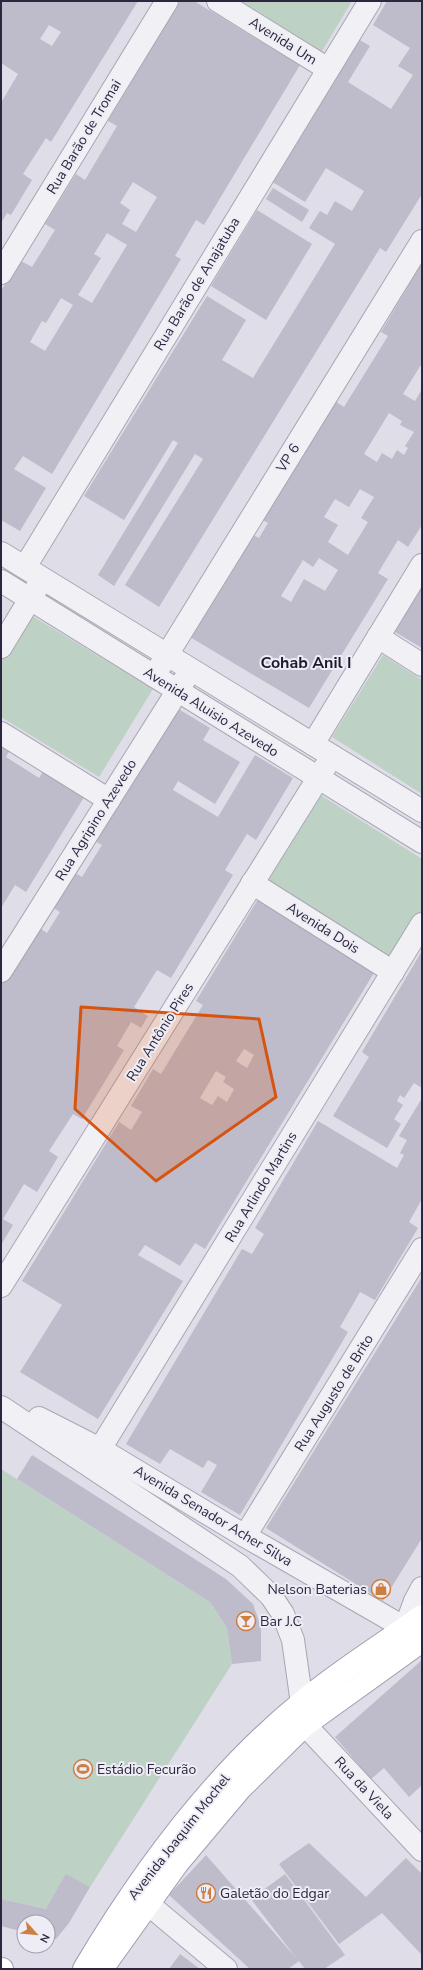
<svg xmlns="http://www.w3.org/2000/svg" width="423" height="1970" font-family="'Nunito Sans',sans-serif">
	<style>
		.green { fill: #bed1c5 }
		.building { fill: #bebbca; fill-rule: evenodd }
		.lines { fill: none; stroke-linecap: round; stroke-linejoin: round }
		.minor-casing { stroke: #a9a6b4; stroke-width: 24 }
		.major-casing { stroke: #a19db3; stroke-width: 24 }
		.minor { stroke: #f1f0f5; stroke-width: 22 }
		.major { stroke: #fff; stroke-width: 22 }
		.marked { fill: #d55411; fill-opacity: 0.2; stroke: #d55411; stroke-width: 3; stroke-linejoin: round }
		.labels { text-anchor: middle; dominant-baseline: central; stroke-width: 4; stroke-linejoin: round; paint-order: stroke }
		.street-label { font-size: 14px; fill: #2c273e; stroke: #eeedf5 }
		.poi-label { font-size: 14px; fill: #2c273e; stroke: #eeedf5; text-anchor: start }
		.quarter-label { font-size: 16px; font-weight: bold; fill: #1e192e; stroke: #eeedf5 }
	</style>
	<rect width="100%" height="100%" fill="#dfdde7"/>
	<!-- green -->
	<g class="green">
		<path d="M238,1H352L321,53Z"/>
		<path d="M29,614L153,689L99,777L1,717V659Z"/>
		<path d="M383,655L422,680V794L332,737Z"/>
		<path d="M319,794L422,859V913L394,959L266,878Z"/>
		<path d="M1,1469L210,1602L227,1628L232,1664L90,1887L46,1909L1,1899Z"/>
	</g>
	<!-- building -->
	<g class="building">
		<path d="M1,1H138L51,142L46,138L23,174L32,180L11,215L7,213L1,223V103L18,74L1,63ZM49,25L61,32L52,46L40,39Z"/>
		<path d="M180,1H194L300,65L204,225L196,220L175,256L181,259L52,474L23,456L14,469L46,488L20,531L1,520V291L19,260L32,267L55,230L45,224L76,174L85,180L117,126L108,121ZM133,182L157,197L136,232L122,224L130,210L120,203ZM107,233L127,245L92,303L78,295L101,258L94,254ZM61,298L73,305L45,351L30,342L42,321L46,323Z"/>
		<path d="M387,1H418L422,3V194L386,252L380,248L159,607L125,585L203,459L195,454L114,586L98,575L178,443L173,440L124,520L84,496L207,296L246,320L222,360L253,378L335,244L309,228L320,211L327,215L335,201L352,211L364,191L326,168L305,202L271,181L358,39L370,46L348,82L391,109L413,75L398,66L410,48L373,25Z"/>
		<path d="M273,188L309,210L302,222L266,199Z"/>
		<path d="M257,210L312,244L266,320L211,286Z"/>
		<path d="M422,263V363L403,394L415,401L422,389V525L408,547L398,540L378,573L388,579L309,708L190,637L252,534L259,538L268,523L263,520L335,401L344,407L388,336L381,332ZM389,413L402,421L400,425L414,432L405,446L408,448L404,455L397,450L392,459L382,453L377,462L364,454ZM360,489L374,497L361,518L368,522L348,555L328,542L338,525L324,517L335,499L349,507ZM319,558L338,570L325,591L304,579L291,602L281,596L303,560L313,567Z"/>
		<path d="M422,587V648L395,632Z"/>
		<path d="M175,707L210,728L203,740L240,762L215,804L178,781L173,790L218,817L255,755L293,778L256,840L247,834L225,870L233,875L171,978L157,970L134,1007L148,1016L141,1028L131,1022L117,1046L124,1050L82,1119L73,1114L49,1151L58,1157L37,1192L24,1184L3,1219L13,1225L1,1245V982L35,925L47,933L60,912L49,905L70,870L82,877L102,845L93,840Z"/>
		<path d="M1,742L11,748L6,757L39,778L45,768L86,794L26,892L15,885L1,908Z"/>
		<path d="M260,896L377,968L205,1249L195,1243L180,1266L145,1245L138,1255L183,1281L98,1419L20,1372L62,1305L22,1281L119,1122L131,1130L142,1112L131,1106L153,1069L161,1074L203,1005L196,1001ZM244,1049L254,1055L247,1068L236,1061ZM216,1071L226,1077L223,1082L234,1089L227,1102L218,1096L212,1105L200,1098Z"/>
		<path d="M422,951V1088L414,1083L404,1098L400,1095L397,1101L403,1105L394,1119L401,1124L387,1148L333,1116L369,1057L362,1052Z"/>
		<path d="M422,1098V1199L409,1222L418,1228L375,1300L360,1292L340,1327L348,1332L240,1515L201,1492L217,1465L208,1460L203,1468L170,1449L160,1464L126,1444L242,1249L252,1254L264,1234L255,1228L318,1121L397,1168L404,1155L400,1153L407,1140L399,1136Z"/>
		<path d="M422,1277V1538L383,1601L266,1528Z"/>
		<path d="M32,1455L226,1579L253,1604L261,1627V1661L232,1664L227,1628L210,1602L17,1479Z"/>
		<path d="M422,1660V1785L409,1797L384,1768L371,1779L335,1737Z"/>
		<path d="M309,1843L366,1897L406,1858L422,1874V1955L382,1913L339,1944L279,1864Z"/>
		<path d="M206,1855L297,1959L251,1899L285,1874L345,1955L324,1969H305L299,1961L288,1969H250L169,1895Z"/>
		<path d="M66,1874L90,1887L69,1923L56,1939L48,1937V1922H24V1932L1,1926V1899L46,1909Z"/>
		<path d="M180,1954L200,1969H169Z"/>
	</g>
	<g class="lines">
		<defs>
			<g id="minor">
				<path d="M218,1L328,69"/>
				<path d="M1,273L167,1"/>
				<path d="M1,553L422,811"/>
				<path d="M25,567L370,1"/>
				<path d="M1,581L422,842"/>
				<path d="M378,637L422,665"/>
				<path d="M1,647L38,586"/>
				<path d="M154,676L422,241"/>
				<path d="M1,733L109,800"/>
				<path d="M313,744L422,565"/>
				<path d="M252,883L393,972"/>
				<path d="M1,971L185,679"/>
				<path d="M1,1286L332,756"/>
				<path d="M1,1407L240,1566L271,1596L283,1614L293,1640L305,1725L422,1850"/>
				<path d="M39,1418L100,1449L245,1536L405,1628L415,1642"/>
				<path d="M100,1449L422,924"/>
				<path d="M245,1536L422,1249"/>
				<path d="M405,1628L415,1601L422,1588"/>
				<path d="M148,1904L226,1969"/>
			</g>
			<g id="major">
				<path d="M1,1969H2"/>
				<path d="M84,1969C141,1873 214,1774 301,1703C339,1671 382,1645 422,1616"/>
				<path d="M102,1969L177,1864L240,1789L305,1725L422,1641"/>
			</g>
		</defs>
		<!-- minor casing -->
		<use href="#minor" class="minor-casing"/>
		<!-- major casing -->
		<use href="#major" class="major-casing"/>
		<!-- minor -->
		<use href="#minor" class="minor"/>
		<!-- major -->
		<use href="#major" class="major"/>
	</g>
	<!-- marked area -->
	<path class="marked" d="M81,1007L259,1019L276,1097L156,1181L75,1109Z"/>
	<!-- icons -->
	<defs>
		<symbol id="shop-ring" viewBox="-11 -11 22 22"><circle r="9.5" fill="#eeedf5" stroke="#cd7e41" stroke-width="1.5"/><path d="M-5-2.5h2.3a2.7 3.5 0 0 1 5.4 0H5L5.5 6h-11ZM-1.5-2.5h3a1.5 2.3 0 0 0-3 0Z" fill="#cd7e41"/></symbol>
		<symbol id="bar-ring" viewBox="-11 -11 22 22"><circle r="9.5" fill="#eeedf5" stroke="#cd7e41" stroke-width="1.5"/><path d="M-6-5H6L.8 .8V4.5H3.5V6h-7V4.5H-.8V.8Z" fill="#cd7e41"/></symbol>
		<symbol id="stadium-ring" viewBox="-11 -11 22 22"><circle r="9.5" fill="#eeedf5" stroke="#cd7e41" stroke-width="1.5"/><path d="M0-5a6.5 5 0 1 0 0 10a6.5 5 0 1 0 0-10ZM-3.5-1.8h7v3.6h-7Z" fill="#cd7e41"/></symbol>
		<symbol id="restaurant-ring" viewBox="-11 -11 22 22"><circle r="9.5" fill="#eeedf5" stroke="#cd7e41" stroke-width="1.5"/><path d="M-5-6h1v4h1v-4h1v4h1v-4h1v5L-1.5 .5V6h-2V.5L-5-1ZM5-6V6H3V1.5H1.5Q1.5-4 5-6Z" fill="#cd7e41"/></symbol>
	</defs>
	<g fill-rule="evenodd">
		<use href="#shop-ring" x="370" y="1578" width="22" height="22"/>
		<use href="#bar-ring" x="235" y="1610" width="22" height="22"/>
		<use href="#stadium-ring" x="72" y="1758" width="22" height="22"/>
		<use href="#restaurant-ring" x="195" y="1882" width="22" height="22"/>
	</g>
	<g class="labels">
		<!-- street labels -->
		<g class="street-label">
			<text transform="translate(283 41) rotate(32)">Avenida Um</text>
			<text transform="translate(84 137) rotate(-59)">Rua Barão de Tromai</text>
			<text transform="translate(197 284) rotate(-59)">Rua Barão de Anajatuba</text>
			<text transform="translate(288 458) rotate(-58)">VP 6</text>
			<text transform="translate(211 712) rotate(32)">Avenida Aluisio Azevedo</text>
			<text transform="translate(96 820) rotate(-58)">Rua Agripino Azevedo</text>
			<text transform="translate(323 928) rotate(32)">Avenida Dois</text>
			<text transform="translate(160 1032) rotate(-58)">Rua Antônio Pires</text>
			<text transform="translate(261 1187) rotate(-59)">Rua Arlindo Martins</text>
			<text transform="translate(334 1393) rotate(-58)">Rua Augusto de Brito</text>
			<text transform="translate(213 1516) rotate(31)">Avenida Senador Acher Silva</text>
			<text transform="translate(364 1788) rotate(47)">Rua da Viela</text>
			<text transform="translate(179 1837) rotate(-52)">Avenida Joaquim Mochel</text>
		</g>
		<!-- poi labels -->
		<g class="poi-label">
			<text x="367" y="1589" text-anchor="end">Nelson Baterias</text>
			<text x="260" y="1621">Bar J.C</text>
			<text x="97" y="1769">Estádio Fecurão</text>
			<text x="220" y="1893">Galetão do Edgar</text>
		</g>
		<!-- quarter labels -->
		<g class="quarter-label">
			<text x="306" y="663">Cohab Anil I</text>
		</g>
	</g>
	<!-- border -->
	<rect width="423" height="1970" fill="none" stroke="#2c273e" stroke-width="4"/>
	<!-- north arrow -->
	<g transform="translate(36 1934) rotate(117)"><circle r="19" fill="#eeedf5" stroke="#a09eac"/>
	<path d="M0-3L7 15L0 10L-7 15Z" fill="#cd7e41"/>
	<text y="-6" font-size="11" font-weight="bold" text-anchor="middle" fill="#2c273e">N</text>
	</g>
</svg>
